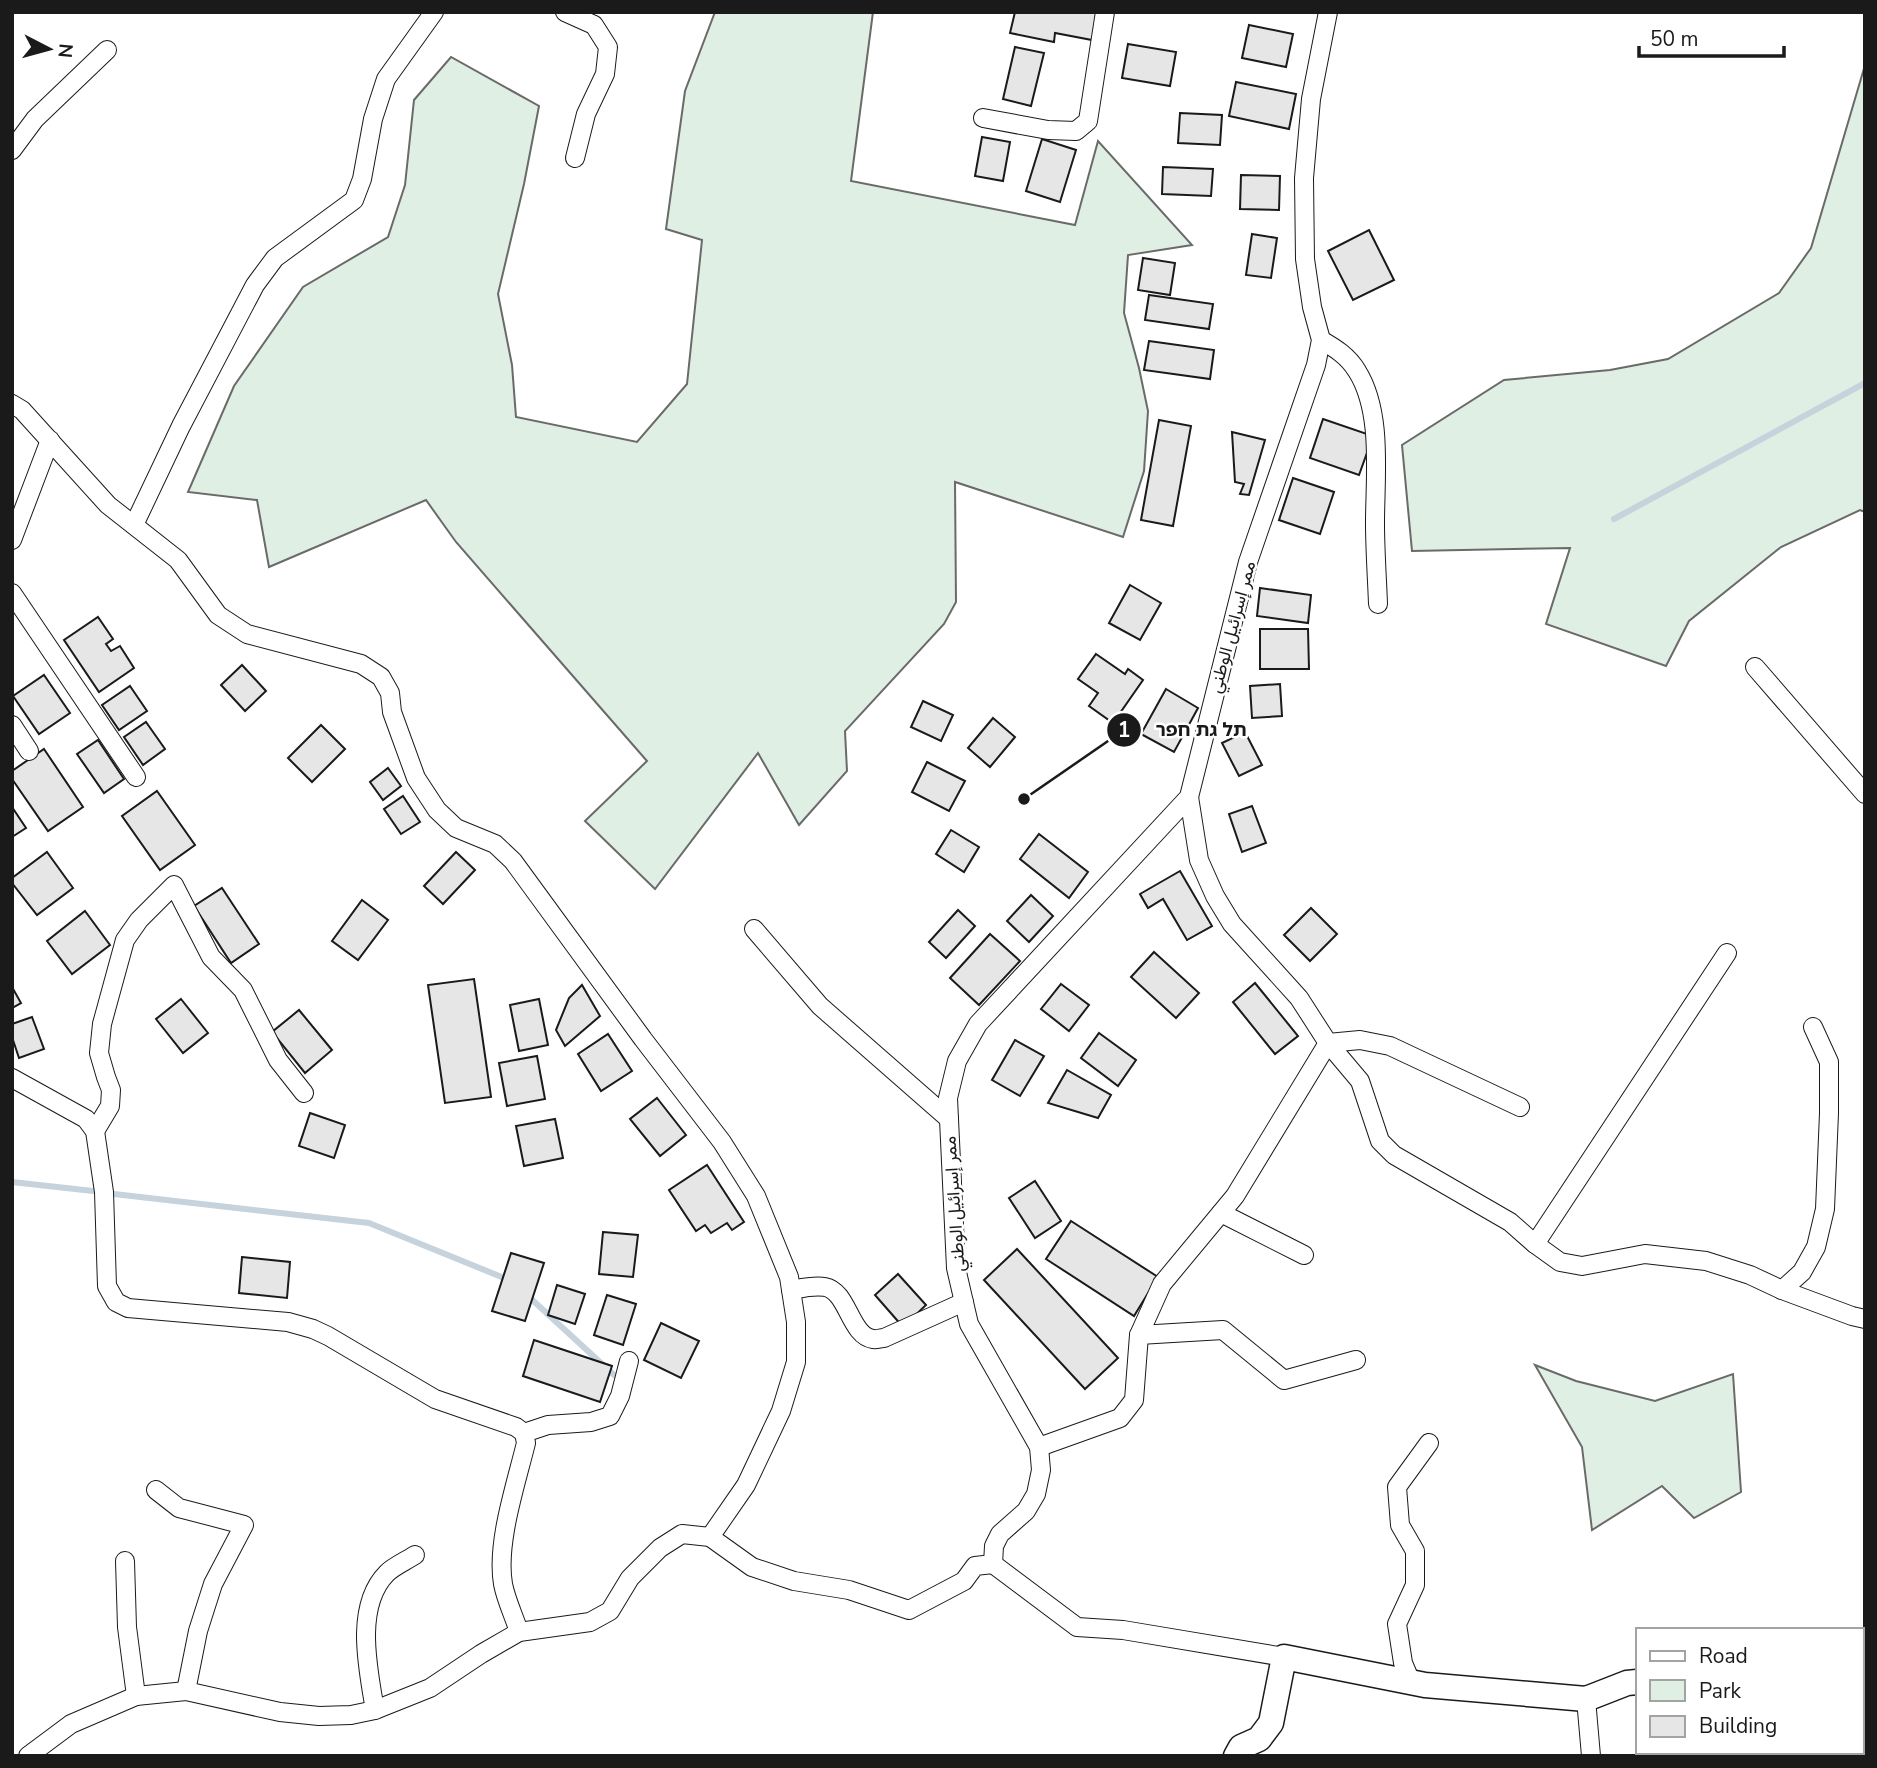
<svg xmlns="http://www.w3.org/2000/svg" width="1877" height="1768" font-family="'Nunito Sans',Vazirmatn,'Noto Sans Hebrew',sans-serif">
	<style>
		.green { fill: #e0efe3; stroke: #6a6a6a; stroke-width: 2 }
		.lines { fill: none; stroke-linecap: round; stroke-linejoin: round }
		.stream { stroke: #c6d2dc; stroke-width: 6 }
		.building { fill: #e6e6e6; stroke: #1a1a1a; stroke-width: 2 }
		.street-casing { stroke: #1a1a1a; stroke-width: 20 }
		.secondary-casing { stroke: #1a1a1a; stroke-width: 27 }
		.street { stroke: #fff; stroke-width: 18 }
		.secondary { stroke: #fff; stroke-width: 24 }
		.labels { text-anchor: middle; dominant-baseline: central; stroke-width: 5; stroke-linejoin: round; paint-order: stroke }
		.street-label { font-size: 18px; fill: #1a1a1a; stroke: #fff }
		.leader { fill: none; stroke: #1a1a1a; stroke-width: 2.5 }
		.callout-dot { fill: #1a1a1a; stroke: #fff; stroke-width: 2.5 }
		.mark-label { font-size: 21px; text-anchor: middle; font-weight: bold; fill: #fff }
		.callout-label { font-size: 19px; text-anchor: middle; font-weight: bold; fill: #1a1a1a; stroke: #fff; stroke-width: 5; stroke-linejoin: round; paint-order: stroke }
	</style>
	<rect width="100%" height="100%" fill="#fff"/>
	<!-- green -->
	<g class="green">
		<path d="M715,12H873L851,181L1075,225L1098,141L1192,245L1128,255L1124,313L1139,368L1148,411L1144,471L1123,537L955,482L956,602L944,624L845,731L847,771L799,825L758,753L655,889L585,821L647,761L456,542L426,500L269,567L257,500L188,492L234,386L303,287L388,237L405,185L414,100L451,57L539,106L524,184L498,294L512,365L516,417L637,442L687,384L702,240L666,229L685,91Z"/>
		<path d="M1865,65V512L1860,510L1781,547L1689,621L1666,666L1546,624L1570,548L1412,551L1402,445L1504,380L1610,370L1668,359L1779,293L1811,248Z"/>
		<path d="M1535,1365L1576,1381L1655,1401L1733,1374L1741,1492L1694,1518L1662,1486L1592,1530L1582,1447Z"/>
	</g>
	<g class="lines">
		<!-- stream -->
		<g class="stream">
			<path d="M1614,519L1865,383"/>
			<path d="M12,1182L93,1191"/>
			<path d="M114,1194L369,1223L509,1280"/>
			<path d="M528,1296L614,1375"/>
		</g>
	</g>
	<!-- building -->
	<g class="building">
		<path d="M1015,12H1098L1092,40L1055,33L1054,42L1010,33Z"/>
		<path d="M1249,25L1293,34L1286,67L1242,58Z"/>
		<path d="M1128,44L1176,52L1170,86L1122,78Z"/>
		<path d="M1015,47L1044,53L1031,106L1003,99Z"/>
		<path d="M1236,82L1296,94L1289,129L1229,116Z"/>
		<path d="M1180,113L1222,115L1220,145L1178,143Z"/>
		<path d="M982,137L1010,142L1003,181L975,176Z"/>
		<path d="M1042,139L1076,150L1060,202L1026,191Z"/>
		<path d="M1163,167L1213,169L1211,196L1162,194Z"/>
		<path d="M1241,175L1280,176L1279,210L1240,209Z"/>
		<path d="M1369,230L1394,280L1353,300L1328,251Z"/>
		<path d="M1252,234L1277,238L1271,278L1246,275Z"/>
		<path d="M1143,258L1175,263L1170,295L1138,290Z"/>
		<path d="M1149,295L1213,304L1209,329L1145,320Z"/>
		<path d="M1149,341L1214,350L1210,379L1144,370Z"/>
		<path d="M1323,419L1373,436L1359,475L1310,458Z"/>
		<path d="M1159,420L1191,426L1173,526L1141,520Z"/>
		<path d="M1232,432L1265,440L1249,495L1240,494L1244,484L1235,482Z"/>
		<path d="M1293,478L1334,492L1320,534L1279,520Z"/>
		<path d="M1130,585L1161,603L1140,640L1109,623Z"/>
		<path d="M1260,588L1311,595L1308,623L1257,616Z"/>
		<path d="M98,617L113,639L106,644L111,651L120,646L134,668L99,692L64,640Z"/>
		<path d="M1260,629H1308L1309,669H1260Z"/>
		<path d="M1096,654L1125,674L1128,669L1143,680L1113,723L1089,706L1098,693L1078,679Z"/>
		<path d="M242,665L266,691L245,711L221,685Z"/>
		<path d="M44,675L70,713L39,734L13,696Z"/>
		<path d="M1280,684L1282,716L1252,718L1250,686Z"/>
		<path d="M130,686L147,711L119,730L102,705Z"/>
		<path d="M1166,689L1198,708L1174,752L1141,734Z"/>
		<path d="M923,701L953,715L941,741L911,727Z"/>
		<path d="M993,718L1015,737L990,767L968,748Z"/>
		<path d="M146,722L165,749L143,765L124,737Z"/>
		<path d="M321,725L345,749L312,782L288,758Z"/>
		<path d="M1245,732L1262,765L1239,776L1222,743Z"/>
		<path d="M98,740L124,779L104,793L77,754Z"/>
		<path d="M44,749L83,807L48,831L12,779V771Z"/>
		<path d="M927,762L965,781L949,811L912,792Z"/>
		<path d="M388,768L401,786L383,800L370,782Z"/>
		<path d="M157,791L195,845L160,870L122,816Z"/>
		<path d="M403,796L420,822L401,834L384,809Z"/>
		<path d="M1252,806L1266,843L1242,852L1229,814Z"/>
		<path d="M12,807L26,828L12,837Z"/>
		<path d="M951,830L979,847L964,872L936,854Z"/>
		<path d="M1039,834L1088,872L1069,898L1020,859Z"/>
		<path d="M47,852L73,888L37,915L12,883V878Z"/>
		<path d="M456,852L475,870L443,904L424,886Z"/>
		<path d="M1180,871L1212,926L1187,940L1163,899L1148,908L1140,894Z"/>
		<path d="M222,888L259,944L231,963L194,906Z"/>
		<path d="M1031,895L1053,916L1029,942L1007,921Z"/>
		<path d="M362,900L388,920L358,960L332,941Z"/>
		<path d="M1311,908L1337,934L1310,961L1284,935Z"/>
		<path d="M958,910L975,926L946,958L929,942Z"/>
		<path d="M85,911L110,945L72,974L47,941Z"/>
		<path d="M990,934L1020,961L979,1005L950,978Z"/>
		<path d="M1154,952L1199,993L1176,1018L1131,977Z"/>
		<path d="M474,979L491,1097L445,1103L428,985Z"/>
		<path d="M1255,983L1298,1036L1275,1054L1233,1002Z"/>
		<path d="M1061,984L1089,1005L1069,1031L1041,1009Z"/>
		<path d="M582,985L600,1016L565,1046L556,1030L569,998Z"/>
		<path d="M12,987L21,1003L12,1008Z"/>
		<path d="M181,999L208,1033L183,1053L156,1019Z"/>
		<path d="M539,999L548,1045L519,1051L510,1005Z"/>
		<path d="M299,1010L332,1050L305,1073L272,1032Z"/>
		<path d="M32,1017L44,1049L19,1058L12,1037V1024Z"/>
		<path d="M1099,1033L1136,1060L1118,1086L1081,1058Z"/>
		<path d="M608,1034L632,1071L601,1091L578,1054Z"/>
		<path d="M1015,1040L1044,1056L1020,1096L992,1080Z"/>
		<path d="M537,1056L545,1099L507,1106L499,1063Z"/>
		<path d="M1067,1070L1111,1095L1098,1118L1048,1103Z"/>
		<path d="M657,1098L686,1135L660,1156L630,1119Z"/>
		<path d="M310,1113L345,1125L334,1158L299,1146Z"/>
		<path d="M555,1119L563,1158L524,1166L516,1126Z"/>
		<path d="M707,1165L744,1222L732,1230L727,1223L711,1233L705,1225L696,1231L669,1190Z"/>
		<path d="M1035,1181L1061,1221L1035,1238L1009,1198Z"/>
		<path d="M1071,1221L1158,1277L1134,1316L1046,1259Z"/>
		<path d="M603,1232L638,1235L633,1277L599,1274Z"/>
		<path d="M1017,1249L1118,1358L1085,1389L984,1280Z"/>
		<path d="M511,1253L544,1263L525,1321L492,1311Z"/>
		<path d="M242,1257L290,1262L287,1298L239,1293Z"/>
		<path d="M898,1274L926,1305L903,1327L875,1295Z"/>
		<path d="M557,1285L585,1294L575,1324L548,1315Z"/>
		<path d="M607,1295L636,1304L623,1345L594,1335Z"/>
		<path d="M661,1323L699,1341L681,1378L644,1360Z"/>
		<path d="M534,1340L612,1366L600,1402L523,1376Z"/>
	</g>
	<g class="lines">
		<defs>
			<g id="street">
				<path d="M565,12L594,25L608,47L605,74L586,114L575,158"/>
				<path d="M983,118L1048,130L1076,131L1088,121L1105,12"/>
				<path d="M12,150L35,119L107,50"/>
				<path d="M1321,340C1335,348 1348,356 1357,371C1383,412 1375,476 1375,523C1375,550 1377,577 1378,604"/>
				<path d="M12,404L22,410L108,505L178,560L218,615L247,634L361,664L381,677L390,693L392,712L416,778L437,810L456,828L495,844L513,861L643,1039L722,1142L756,1196L789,1277L796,1322V1362L781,1411L746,1485L710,1537"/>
				<path d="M134,525L181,426L255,285L275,258L354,200L362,179L373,119L386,79L434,12"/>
				<path d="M12,540L50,440"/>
				<path d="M12,593L136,777"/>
				<path d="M1755,667L1865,794"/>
				<path d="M12,725L29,751"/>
				<path d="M1189,797L1199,860L1215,896L1232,924L1299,998L1328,1043L1360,1081L1380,1141L1394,1155L1510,1222L1535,1244L1560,1262L1582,1266L1645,1254L1706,1261L1750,1275L1782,1290L1852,1316L1865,1319"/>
				<path d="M754,929L820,1006L949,1119"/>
				<path d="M1328,1043L1360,1040L1390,1046L1520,1107"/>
				<path d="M12,1078L86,1119L95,1131L104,1192L107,1286L116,1302L128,1308L288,1322L313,1329L328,1336L435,1399L516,1427L524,1433L526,1443C516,1484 496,1543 503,1584C506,1600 514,1616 519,1632"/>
				<path d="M95,1131L110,1106L111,1090L106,1077L99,1053L102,1024L125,940L139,920L174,885L211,957L243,990L278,1060L304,1093"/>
				<path d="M1221,1213L1304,1255"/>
				<path d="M1535,1244L1727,953"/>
				<path d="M791,1290C802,1288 814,1285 825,1287C848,1291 850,1336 873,1339C876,1340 880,1338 884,1338L964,1302"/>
				<path d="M1782,1290L1802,1272L1816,1247L1825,1209L1829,1113V1062L1813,1027"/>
				<path d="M1139,1335L1223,1330L1284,1380L1356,1360"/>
				<path d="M524,1433L548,1425L591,1422L610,1416L620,1396L629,1361"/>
				<path d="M1039,1447L1120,1418L1134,1400L1139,1335L1162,1284L1235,1196L1328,1043"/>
				<path d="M156,1490L179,1508L244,1525L213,1584L198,1631L186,1691"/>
				<path d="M125,1561L127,1627L136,1696"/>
				<path d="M993,1564L994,1546L1000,1534L1026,1511L1036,1494L1041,1470L1039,1447L969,1324L956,1268L948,1098L957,1061L978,1024L1189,797L1248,562L1316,365L1321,340L1312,307L1305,259L1304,178L1311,99L1328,12"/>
				<path d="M993,1564L1077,1627L1123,1630L1284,1657"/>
				<path d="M1411,1682L1403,1663L1397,1624L1415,1585V1551L1400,1525L1397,1487L1429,1443"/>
				<path d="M1586,1699L1591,1756"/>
				<path d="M375,1710C368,1669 354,1606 387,1573C394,1566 406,1561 415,1555"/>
				<path d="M1773,1752L1777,1756"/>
				<path d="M28,1756L71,1724L136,1696L186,1691L280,1712L319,1716L351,1715L375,1710L430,1688L481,1654L519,1632L590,1622L610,1611L630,1578L660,1548L682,1534L710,1537L752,1567L794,1581L849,1590L909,1610L964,1581L975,1566L993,1564"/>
			</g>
			<g id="secondary">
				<path d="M1861,1669L1865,1668"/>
				<path d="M1236,1756L1241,1747L1259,1739L1271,1723L1284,1657L1425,1685L1586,1699L1627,1683L1637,1682"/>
			</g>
		</defs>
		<!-- street casing -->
		<use href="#street" class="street-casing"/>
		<!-- secondary casing -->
		<use href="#secondary" class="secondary-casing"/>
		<!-- street -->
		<use href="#street" class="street"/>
		<!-- secondary -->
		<use href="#secondary" class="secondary"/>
	</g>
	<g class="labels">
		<!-- street labels -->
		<g class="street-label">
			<text transform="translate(1232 627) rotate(-75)">ممر إسرائيل الوطني</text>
			<text transform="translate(954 1204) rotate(-94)">ممر إسرائيل الوطني</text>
		</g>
	</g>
	<!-- callouts -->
	<path class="leader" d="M1024 799L1124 730"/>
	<g class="callout-dot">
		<circle cx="1024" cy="799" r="7"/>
		<circle cx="1124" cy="730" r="18"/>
	</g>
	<g class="mark-label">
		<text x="1124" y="737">1</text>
	</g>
	<g class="callout-label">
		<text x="1201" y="736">תל גת חפר</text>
	</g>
	<!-- border -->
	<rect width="1877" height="1768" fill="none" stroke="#1a1a1a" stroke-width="28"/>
	<!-- legend -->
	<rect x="1636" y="1628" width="228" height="126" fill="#ffffff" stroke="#a3a3a3" stroke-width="2"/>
	<rect x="1650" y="1651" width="35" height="10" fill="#ffffff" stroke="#a3a3a3" stroke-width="2"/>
	<text x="1699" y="1663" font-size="21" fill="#1a1a1a">Road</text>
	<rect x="1650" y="1680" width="35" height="21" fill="#e0efe3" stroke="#a3a3a3" stroke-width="2"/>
	<text x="1699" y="1698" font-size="21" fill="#1a1a1a">Park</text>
	<rect x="1650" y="1716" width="35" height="21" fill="#e6e6e6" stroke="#a3a3a3" stroke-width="2"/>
	<text x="1699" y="1733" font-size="21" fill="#1a1a1a">Building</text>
	<!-- north arrow -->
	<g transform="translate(49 49) rotate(96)" stroke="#ffffff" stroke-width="5" paint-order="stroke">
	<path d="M0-5L12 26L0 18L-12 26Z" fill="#1a1a1a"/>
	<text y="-10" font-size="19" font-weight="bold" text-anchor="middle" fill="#1a1a1a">N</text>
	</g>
	<!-- scale -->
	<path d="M1639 46v10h145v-10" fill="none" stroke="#1a1a1a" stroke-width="3.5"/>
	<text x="1650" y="46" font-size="21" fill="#1a1a1a" stroke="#ffffff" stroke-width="5" paint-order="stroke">50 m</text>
</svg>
